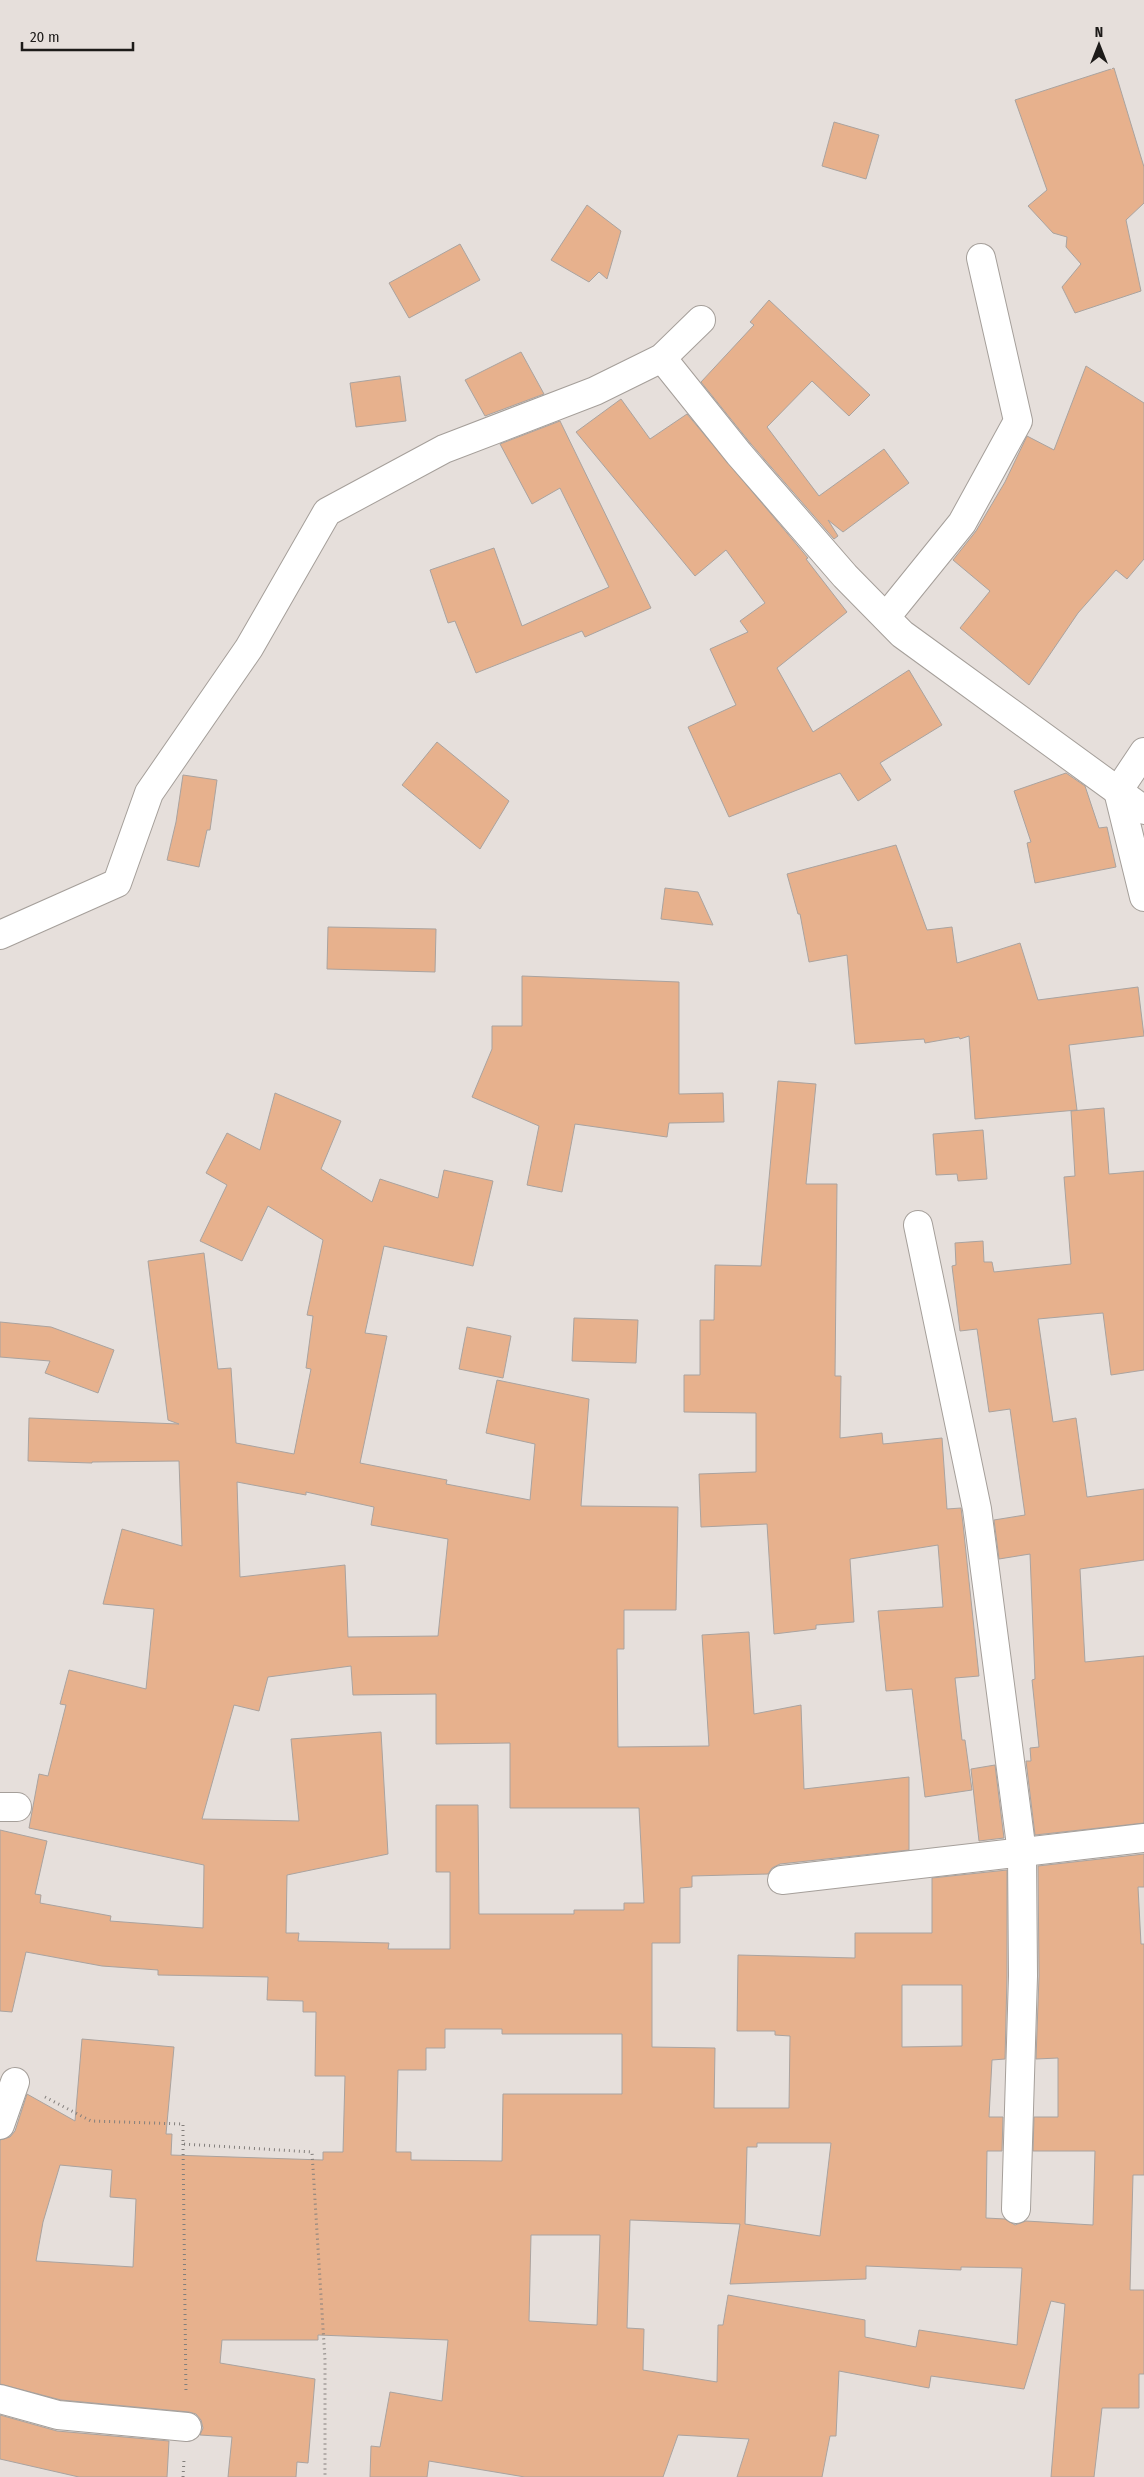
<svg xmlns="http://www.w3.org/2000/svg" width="1144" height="2477" font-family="'Fira Sans Condensed',sans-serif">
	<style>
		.building { fill: #e7b18d; stroke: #aaa39f; fill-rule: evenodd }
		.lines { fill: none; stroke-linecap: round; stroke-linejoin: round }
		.minor-casing { stroke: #a59f9a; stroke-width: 30 }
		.path { stroke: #837f7c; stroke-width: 3; stroke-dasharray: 1 4; stroke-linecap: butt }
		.minor { stroke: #fff; stroke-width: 28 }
	</style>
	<rect width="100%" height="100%" fill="#e6dfdb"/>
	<!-- building -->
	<g class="building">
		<path d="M1114,68L1144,167V203L1126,220L1141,291L1075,313L1062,287L1081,264L1066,247L1067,237L1053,233L1028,206L1047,190L1015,100Z"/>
		<path d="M834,122L879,135L866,179L822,166Z"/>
		<path d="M587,205L621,231L607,279L599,272L589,282L551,260Z"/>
		<path d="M460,244L480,280L409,318L389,283Z"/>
		<path d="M769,300L870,395L849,416L812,381L767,427L819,496L884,449L909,483L843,532L828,520L838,536L834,539L751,444L701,382L754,325L750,322Z"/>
		<path d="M521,352L544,394L485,416L465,380Z"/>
		<path d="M1086,366L1144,403V559L1127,579L1116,570L1078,613L1029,685L960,628L990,591L953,560L976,531L1005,482L1027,436L1054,450Z"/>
		<path d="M400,376L406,421L356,427L350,383Z"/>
		<path d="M621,399L650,439L687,414L808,558L806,559L847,612L777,668L813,732L909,670L942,725L880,763L891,780L858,801L840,773L729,817L688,727L736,705L710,649L748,632L740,621L765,603L726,550L695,576L576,432Z"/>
		<path d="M560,421L651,608L585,637L582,631L476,673L455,621L448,623L430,570L494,548L522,626L609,587L560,488L532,504L500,444Z"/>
		<path d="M437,742L509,801L480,849L402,785Z"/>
		<path d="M1066,773L1085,786L1099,828L1107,827L1116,867L1035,883L1027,843L1031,842L1014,791Z"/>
		<path d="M183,775L217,780L210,830H207L199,867L167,860L176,822Z"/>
		<path d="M896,845L927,930L952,927L957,963L1020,943L1038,1000L1138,987L1144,1036L1069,1045L1077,1110L975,1119L969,1036L960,1039L959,1037L925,1043L924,1039L855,1044L847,955L809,962L800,914H798L787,874Z"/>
		<path d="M665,888L698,892L713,925L661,919Z"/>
		<path d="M328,927L436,929L435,972L327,969Z"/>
		<path d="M522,976L679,982V1094L723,1093L724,1122L669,1123L667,1137L575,1124L562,1192L527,1185L539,1126L472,1097L492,1049V1026H522Z"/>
		<path d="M778,1081L816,1084L806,1184H837L835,1376H841L840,1438L882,1433L883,1444L942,1438L947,1509L961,1508L963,1524L979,1676L955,1678L962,1740H965L972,1790L925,1797L912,1689L886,1691L878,1611L943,1607L938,1545L850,1559L854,1622L816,1625V1629L774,1634L767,1524L701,1527L699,1474L756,1472V1413L684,1412V1375H700V1320H714L715,1265L761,1266Z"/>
		<path d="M275,1093L341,1121L321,1169L372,1202L380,1179L438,1198L444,1170L493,1181L473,1266L384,1246L365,1333L387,1336L360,1463L447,1480L446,1484L530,1500L535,1444L486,1433L497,1380L589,1399L581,1506L678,1507L676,1610H624V1649H617L618,1747L709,1746L702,1635L749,1632L754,1714L801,1705L804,1789L909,1777V1850L780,1864L772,1868L768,1874L692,1876V1887L680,1888V1943H652V2047L715,2048L714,2108H789L790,2036L775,2035V2031H737L738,1955L855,1958V1933H932V1878L1007,1870V1976L1005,2059L992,2060L989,2117H1003L1002,2151H987L986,2218L1005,2219L1015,2225L1026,2221L1093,2225L1095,2151H1033L1034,2117H1058V2058L1036,2059L1039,1976L1038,1866L1144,1854V1887H1138L1141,1944H1144V2175H1133L1130,2290H1144V2374H1139V2408H1102L1094,2477H1051L1065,2304L1051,2301L1024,2389L931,2376L929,2388L839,2371L836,2436H830L822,2477H737L749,2439L678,2435L663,2477H525L429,2461L427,2477H370L371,2446L380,2447L390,2392L442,2401L448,2340L318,2335V2340H222L220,2363L315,2379L308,2463L297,2462L296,2477H228L232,2437L200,2435L203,2428L201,2420L196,2414L189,2412L61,2400L0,2384V2140L10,2137L15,2131L27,2094L75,2121L82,2039L174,2047L166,2134H172L171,2155L323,2160V2152H343L345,2076H315L316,2012H303V2001L267,2000L268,1977L158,1975V1970L102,1966L26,1952L12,2012L0,2011V1830L47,1841L35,1894L41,1895L40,1903L111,1916L110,1921L203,1928L204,1865L29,1828L39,1774L48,1776L66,1705L60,1704L69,1670L146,1689L154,1609L103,1604L122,1529L182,1546L179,1461L92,1462V1463L28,1461L29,1418L179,1424L168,1420L148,1261L204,1253L218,1369L231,1368L236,1443L294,1454L311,1369L306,1368L313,1316L307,1315L323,1240L268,1206L242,1261L200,1241L227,1185L206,1173L227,1133L260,1150ZM237,1482L306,1495V1492L374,1507L371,1525L448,1539L438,1636L348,1637L345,1565L240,1577ZM351,1666L353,1695L436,1694V1744L510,1743V1808H639L644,1903H624V1910H574V1914H479L478,1805H436V1872H450V1949H388L389,1943L298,1941L299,1933H286L287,1875L388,1854L381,1732L291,1739L299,1821L202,1819L234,1705L259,1711L268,1677ZM902,1985H962V2046L902,2047ZM445,2029H502V2034H622V2094H503L502,2161L411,2160V2152H396L398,2070H426V2048H445ZM757,2143H831L820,2236L745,2224L747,2147H757ZM60,2165L112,2170L110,2197L136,2199L133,2267L36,2261L43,2222ZM630,2220L740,2224L730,2284L866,2279V2266L961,2270V2267L1022,2268L1017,2345L919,2330L916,2347L865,2337V2320L728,2295L723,2325H718L717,2382L643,2370L644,2329L627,2328ZM531,2235H600L597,2325L529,2321Z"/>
		<path d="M1104,1108L1109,1174L1144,1171V1370L1111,1375L1103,1313L1038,1319L1053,1422L1076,1418L1087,1497L1144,1489V1560L1080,1569L1085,1662L1144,1656V1823L1035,1835L1026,1761H1031L1030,1748L1039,1747L1032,1680L1035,1679L1030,1554L999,1559L994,1520L1025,1515L1010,1409L989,1412L977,1329L960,1331L952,1266L956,1265L955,1243L983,1241L984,1262H992L994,1272L1071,1264L1064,1177L1075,1176L1071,1111Z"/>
		<path d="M983,1130L987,1179L958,1181L957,1174L936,1175L933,1134Z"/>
		<path d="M574,1318L638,1320L636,1363L572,1361Z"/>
		<path d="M0,1322L51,1327L114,1350L98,1393L45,1373L50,1361L0,1357Z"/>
		<path d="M467,1327L511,1336L503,1378L459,1369Z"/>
		<path d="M995,1765L1004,1838L979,1841L971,1769Z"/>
		<path d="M0,2415L57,2431L169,2441L167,2477H79L0,2459Z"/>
	</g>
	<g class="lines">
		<defs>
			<g id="minor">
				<path d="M662,358L739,454L845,576L902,634L1144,810"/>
				<path d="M886,617L962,523L1018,421L981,258"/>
				<path d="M1144,752L1118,791L1144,897"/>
				<path d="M0,935L117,883L149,793L249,648L327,512L444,449L595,391L662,358L701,320"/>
				<path d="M918,1225L977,1509L1022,1853L1023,1976L1016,2209"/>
				<path d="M0,1807H17"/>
				<path d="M782,1880L1144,1838"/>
				<path d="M0,2125L15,2082"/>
				<path d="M0,2399L58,2415L187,2427"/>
			</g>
		</defs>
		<!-- minor casing -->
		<use href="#minor" class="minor-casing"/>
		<!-- path -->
		<g class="path">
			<path d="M45,2097L91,2121L183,2124V2144L312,2152L325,2360V2477"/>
			<path d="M183,2144L186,2394"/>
			<path d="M183,2477L184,2460"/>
		</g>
		<!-- minor -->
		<use href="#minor" class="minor"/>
	</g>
	<!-- north arrow -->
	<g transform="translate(1099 45)" stroke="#e6dfdb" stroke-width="4" paint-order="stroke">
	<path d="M0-4L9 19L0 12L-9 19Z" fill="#1d1b19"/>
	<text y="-8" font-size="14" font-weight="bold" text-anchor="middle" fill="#1d1b19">N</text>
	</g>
	<!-- scale -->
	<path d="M22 42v8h111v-8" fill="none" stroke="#1d1b19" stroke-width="2.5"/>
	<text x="30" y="42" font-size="15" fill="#1d1b19" stroke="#e6dfdb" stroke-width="4" paint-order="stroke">20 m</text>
</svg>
